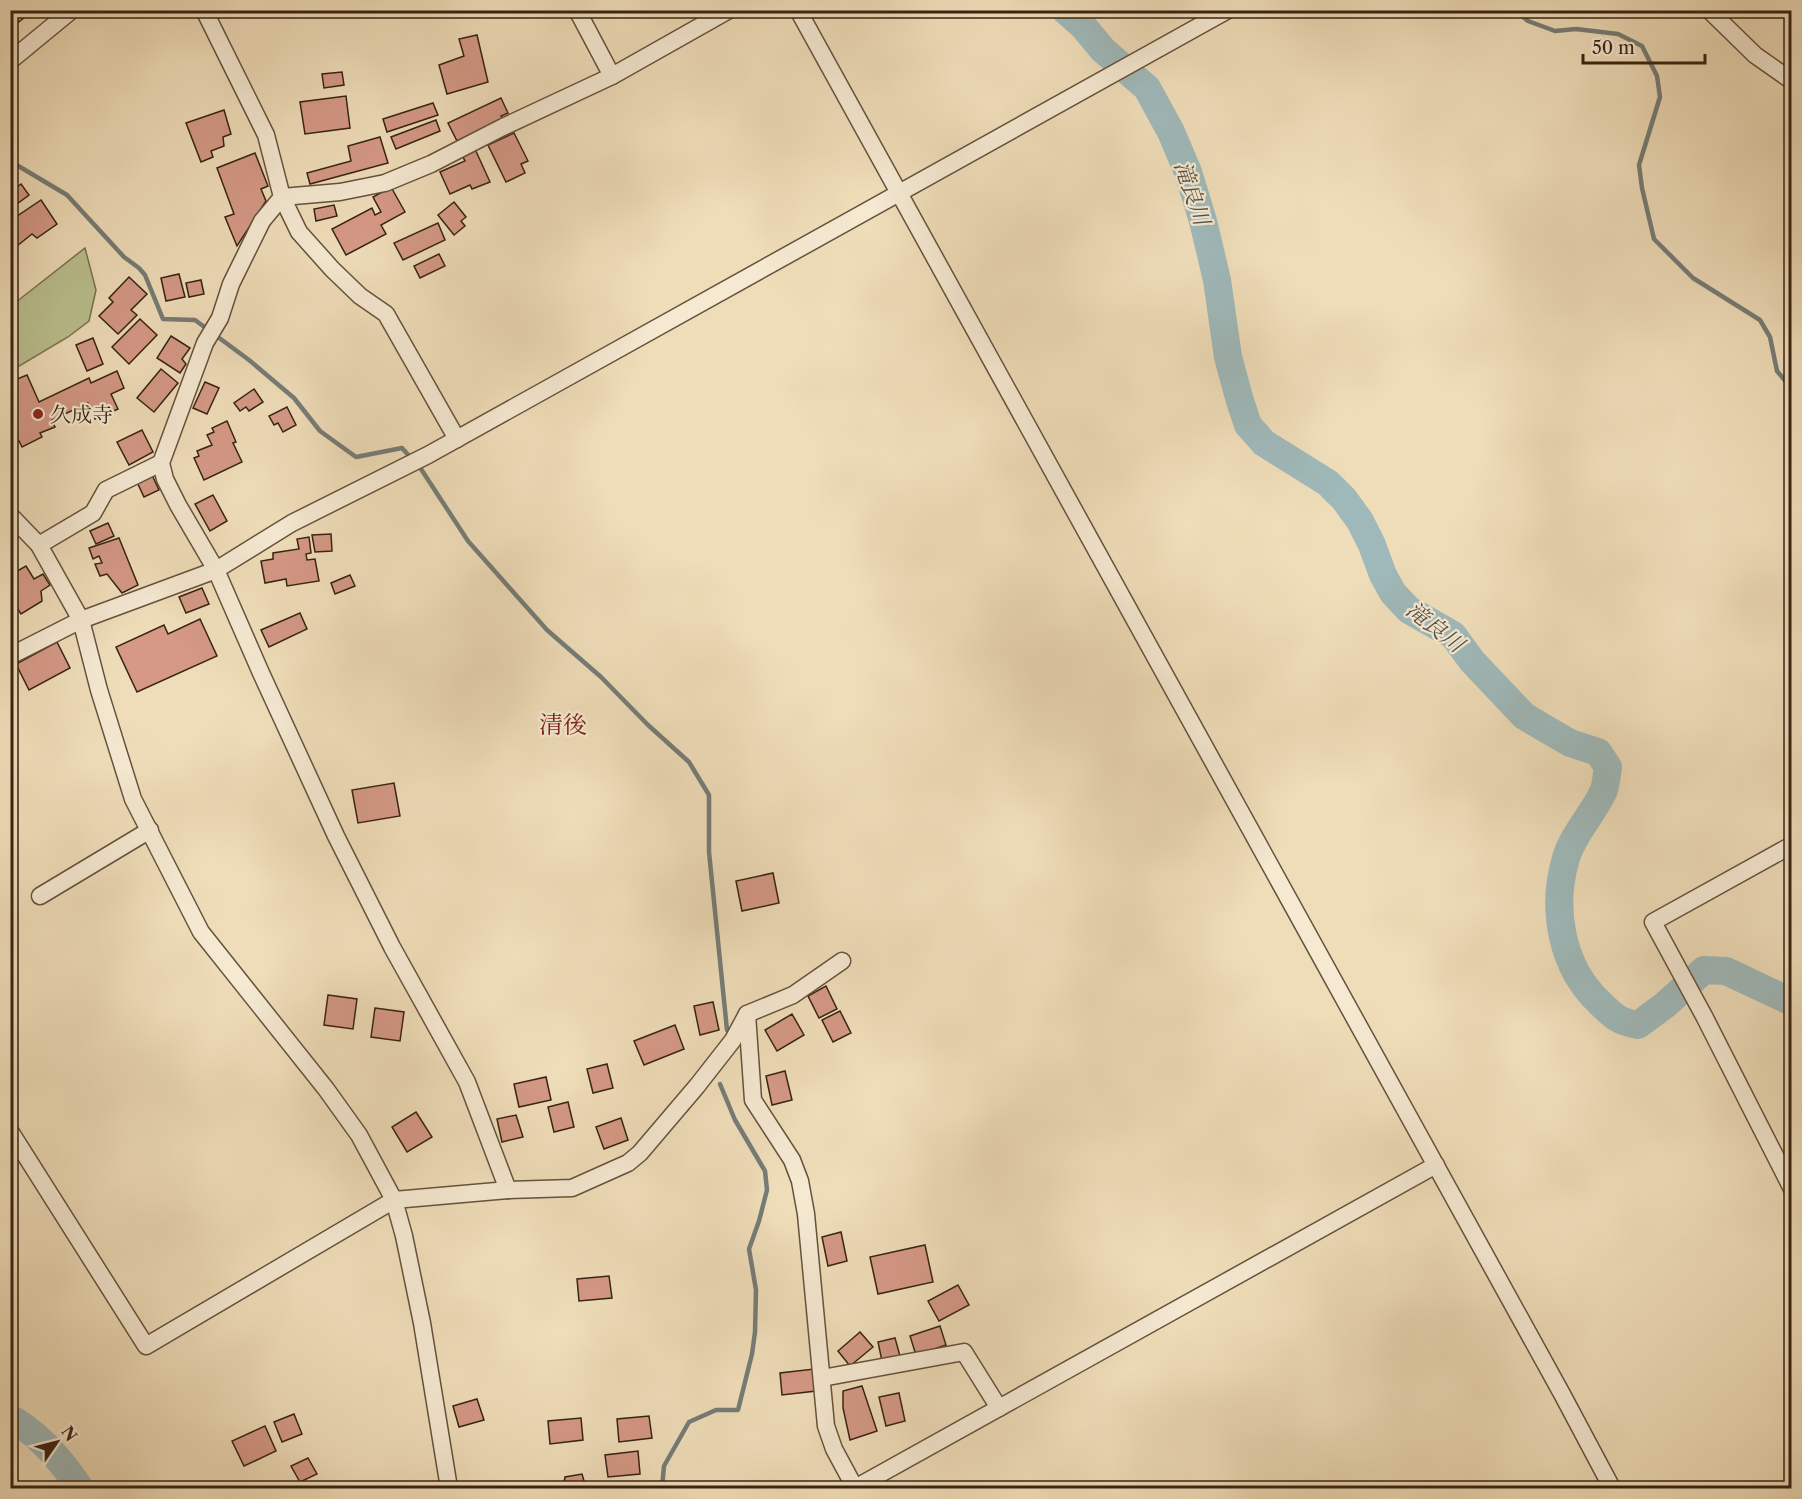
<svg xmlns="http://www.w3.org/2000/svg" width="1802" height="1499" font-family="'Libre Caslon Text','Noto Serif JP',serif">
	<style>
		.green { fill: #bac08f; stroke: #787251; stroke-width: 1.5 }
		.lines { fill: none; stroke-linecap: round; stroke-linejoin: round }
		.stream { stroke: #757d77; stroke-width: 4.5 }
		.river { stroke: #9fb9ba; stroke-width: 28 }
		.building { fill: #d59986; stroke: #372313; stroke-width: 1.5 }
		.minor-casing { stroke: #65523c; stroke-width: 19 }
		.minor { stroke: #f5e9d2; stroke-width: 16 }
		.poi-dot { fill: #8f2418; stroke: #f5e9d2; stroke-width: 2 }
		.labels { text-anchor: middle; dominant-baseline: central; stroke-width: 4.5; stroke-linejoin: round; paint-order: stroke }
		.poi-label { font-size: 21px; fill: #372313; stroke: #f5e9d2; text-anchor: start }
		.water-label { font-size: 22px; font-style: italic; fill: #565045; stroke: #f5e9d2 }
		.quarter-label { font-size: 24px; fill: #7a1f14; stroke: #f5e9d2 }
	</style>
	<rect width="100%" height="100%" fill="#efddb9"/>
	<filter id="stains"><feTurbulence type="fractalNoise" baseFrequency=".00333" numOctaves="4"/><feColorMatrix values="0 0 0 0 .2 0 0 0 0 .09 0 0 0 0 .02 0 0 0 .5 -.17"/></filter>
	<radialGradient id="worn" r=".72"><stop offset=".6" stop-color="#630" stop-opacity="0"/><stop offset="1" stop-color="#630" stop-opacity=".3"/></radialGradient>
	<!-- green -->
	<polygon class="green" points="85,248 96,290 89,321 68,337 11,371 11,306"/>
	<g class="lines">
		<!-- stream -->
		<g class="stream">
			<polyline points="1515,10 1528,21 1555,31 1576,29 1618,34 1642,46 1657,76 1660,97 1639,165 1642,188 1654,239 1693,278 1760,320 1770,337 1777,371 1792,389"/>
			<polyline points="10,161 67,195 124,257 139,268 145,275 163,319 195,320 249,360 294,398 320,431 356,457 402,448 421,469 468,541 547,630 601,677 648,725 689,762 709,795 709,852 727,1030"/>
			<polyline points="662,1488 664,1466 689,1422 716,1410 738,1410 752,1354 755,1332 756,1290 749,1249 759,1221 767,1190 765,1171 735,1120 720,1084"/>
		</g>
		<!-- river -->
		<g class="river">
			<path d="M 1065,10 L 1083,26 L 1103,50 L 1147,88 L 1171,132 L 1188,172 L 1203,221 L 1217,280 L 1228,357 L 1240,401 L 1248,425 L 1264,443 L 1328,483 L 1344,499 L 1360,521 L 1372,545 L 1383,575 L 1393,593 L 1409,610 L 1453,635 L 1472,661 L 1524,716 L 1570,743 L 1598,752 L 1608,767 C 1607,774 1606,783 1604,790 C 1594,813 1573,834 1566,858 C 1551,908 1561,967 1600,1003 C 1613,1016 1619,1022 1638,1025 L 1665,1005 L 1704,970 L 1726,971 L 1792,1002"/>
			<path d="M 10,1418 C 38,1433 63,1463 80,1488"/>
		</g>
	</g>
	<!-- building -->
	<g class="building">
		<polygon points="11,10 34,10 10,29"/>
		<polygon points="477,35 488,82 447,94 439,65 464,56 459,39"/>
		<polygon points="342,72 344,85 324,88 322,74"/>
		<polygon points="346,96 350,128 305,134 300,102"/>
		<polygon points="501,98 508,113 501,116 503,119 457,141 448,123"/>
		<polygon points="433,103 438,115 387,132 383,119"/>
		<polygon points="224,110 231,134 223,137 224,146 211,151 213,157 201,162 186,123"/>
		<polygon points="436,120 440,131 396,149 391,137"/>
		<polygon points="514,133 528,161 521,164 525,173 506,182 488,145"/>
		<polygon points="380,137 388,163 310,184 307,173 351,161 348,146"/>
		<polygon points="475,149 490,182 472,189 470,185 450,194 440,172 465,161 462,155"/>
		<polygon points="255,153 268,186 261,189 266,201 237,246 225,217 234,214 217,168"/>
		<polygon points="21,184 29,195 10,209 10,186 13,190"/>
		<polygon points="391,187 405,212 381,225 386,234 346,255 332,229 372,208 375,215 381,212 373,197"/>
		<polygon points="41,200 57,224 37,238 32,234 17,246 10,237 10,221"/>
		<polygon points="454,202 466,217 461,221 465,226 454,235 438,215"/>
		<polygon points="334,205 337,216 316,221 314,209"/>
		<polygon points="438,223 445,240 403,260 394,243"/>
		<polygon points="439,254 445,266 420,278 414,266"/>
		<polygon points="179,274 185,297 166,301 161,278"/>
		<polygon points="129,277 147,294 131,310 137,315 118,334 99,316 113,302 109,298"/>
		<polygon points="201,280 204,294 189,297 186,283"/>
		<polygon points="140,319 157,335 129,364 112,347"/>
		<polygon points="171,336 190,348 182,359 186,364 180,373 157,358"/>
		<polygon points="93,338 103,364 87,371 76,345"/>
		<polygon points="161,369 178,383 154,412 137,398"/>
		<polygon points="117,371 124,388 111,394 118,409 95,419 88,403 52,420 55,427 40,433 42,437 22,447 19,441 10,445 10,382 27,375 39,402 89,378 91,383"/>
		<polygon points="205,382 219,388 207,414 193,408"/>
		<polygon points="254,389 263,402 249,411 246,407 240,411 234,403"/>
		<polygon points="287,407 296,425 283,432 278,423 274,425 269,416"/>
		<polygon points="227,421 236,442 233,443 242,462 204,480 194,458 199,456 197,451 212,445 207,435 214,432 212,428"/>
		<polygon points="142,430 153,452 129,465 117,442"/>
		<polygon points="152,475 159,490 144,497 137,482"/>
		<polygon points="213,495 227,521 210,531 195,504"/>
		<polygon points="108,523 114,536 96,544 90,531"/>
		<polygon points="331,534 332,551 315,552 312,535"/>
		<polygon points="309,537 311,553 306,554 307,560 315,559 319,581 287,586 286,579 265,583 261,561 273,559 273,553 299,549 297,539"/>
		<polygon points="119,538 138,585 122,593 107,574 100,576 95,564 102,563 99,556 93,559 89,548"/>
		<polygon points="26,566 34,579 43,574 50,585 41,591 42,601 21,614 10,597 10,575"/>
		<polygon points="350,575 355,586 335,594 331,583"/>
		<polygon points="202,588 209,604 186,613 179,597"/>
		<polygon points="300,613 307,629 269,647 261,630"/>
		<polygon points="200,619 217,656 137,692 116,647 164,625 168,634"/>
		<polygon points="57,642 70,668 29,690 16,664"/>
		<polygon points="394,783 400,816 358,823 352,790"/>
		<polygon points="773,873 779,903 742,911 736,881"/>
		<polygon points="826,986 837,1009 819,1018 808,996"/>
		<polygon points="328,995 357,999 353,1029 324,1025"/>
		<polygon points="713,1002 719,1030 700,1035 694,1006"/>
		<polygon points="375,1008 404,1012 400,1041 371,1037"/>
		<polygon points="840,1011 851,1033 833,1042 822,1020"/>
		<polygon points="792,1014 804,1035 777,1051 765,1030"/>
		<polygon points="675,1025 684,1049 644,1065 634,1041"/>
		<polygon points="607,1064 613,1088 593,1093 587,1069"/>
		<polygon points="785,1071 792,1100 772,1105 766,1076"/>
		<polygon points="546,1077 551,1100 519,1107 514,1084"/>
		<polygon points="568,1102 574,1127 554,1132 548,1107"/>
		<polygon points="416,1112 432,1137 407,1152 392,1127"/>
		<polygon points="516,1115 523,1137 502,1142 497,1119"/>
		<polygon points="621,1118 628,1140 604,1149 596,1127"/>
		<polygon points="841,1232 847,1261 828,1266 822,1237"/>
		<polygon points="925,1245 933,1282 878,1294 870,1257"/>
		<polygon points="609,1276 612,1298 579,1301 577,1279"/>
		<polygon points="958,1285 969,1305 939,1321 928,1301"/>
		<polygon points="940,1326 946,1345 916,1355 910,1336"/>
		<polygon points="860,1332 873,1347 850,1366 838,1351"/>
		<polygon points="895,1338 900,1356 882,1361 878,1342"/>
		<polygon points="814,1369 816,1391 782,1395 780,1373"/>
		<polygon points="862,1386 877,1431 850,1440 843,1408 843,1391"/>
		<polygon points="899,1393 905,1421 886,1426 879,1397"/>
		<polygon points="477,1399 484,1420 459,1427 453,1406"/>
		<polygon points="294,1414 302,1434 282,1442 274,1422"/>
		<polygon points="649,1416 652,1438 619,1442 617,1419"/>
		<polygon points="581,1418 583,1440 550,1444 548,1421"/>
		<polygon points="265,1426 276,1451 244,1466 232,1441"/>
		<polygon points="638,1451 640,1474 608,1477 605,1455"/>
		<polygon points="308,1458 317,1474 300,1482 291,1466"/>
		<polygon points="582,1474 586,1488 563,1488 565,1477"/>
	</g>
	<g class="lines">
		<!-- minor casing -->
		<g class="minor-casing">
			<g id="minor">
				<polyline points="204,10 266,135 282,197 262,221 231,284 220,318 205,343 161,463 165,479 178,505 216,570 261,673 336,836 392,947 467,1082 508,1190"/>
				<polyline points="577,10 612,76"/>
				<polyline points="798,10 1562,1394 1612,1488"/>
				<polyline points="1709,10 1755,55 1792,81"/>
				<polyline points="10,61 72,10"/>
				<polyline points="457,439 386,314 360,296 332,269 299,232 282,197 340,192 385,183 431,164 503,127 612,76 729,10"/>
				<polyline points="10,515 39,545 81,620 99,690 133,799 201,932 326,1089 359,1135 394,1200 404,1236 422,1323 449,1488"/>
				<polyline points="39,545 93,513 106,490 161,463"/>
				<polyline points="10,656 81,620 216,570 292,523 428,455 1228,10"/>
				<polyline points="1792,845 1653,922 1704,1016 1792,1189"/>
				<polyline points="40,896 150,830"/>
				<polyline points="747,1014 753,1100 792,1160 800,1181 806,1214 826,1426 834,1449 855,1488 1436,1165"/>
				<polyline points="10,1131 146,1346 394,1200 508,1190 572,1188 628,1163 640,1153 697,1086 733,1040 747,1014 793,995 842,961"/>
				<polyline points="822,1378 964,1352 999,1408"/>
			</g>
		</g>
		<!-- minor -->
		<use href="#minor" class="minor"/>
	</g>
	<!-- markers -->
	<circle class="poi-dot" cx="38" cy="414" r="6"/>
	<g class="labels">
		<!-- poi labels -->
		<g class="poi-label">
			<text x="50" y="414">久成寺</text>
		</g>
		<!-- water labels -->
		<g class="water-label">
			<text transform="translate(1192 193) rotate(71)">滝良川</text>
			<text transform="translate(1435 627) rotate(38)">滝良川</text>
		</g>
		<!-- quarter labels -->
		<g class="quarter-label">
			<text x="563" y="724">清後</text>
		</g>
	</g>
	<!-- margin -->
	<rect width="1802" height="1499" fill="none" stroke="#efddb9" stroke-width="36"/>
	<rect x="12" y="12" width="1778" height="1475" fill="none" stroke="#372313" stroke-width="3"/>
	<rect x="18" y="18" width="1766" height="1463" fill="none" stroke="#372313" stroke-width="1.5"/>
	<!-- north arrow -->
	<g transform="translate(57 1442) rotate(55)" stroke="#f5e9d2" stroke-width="4.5" paint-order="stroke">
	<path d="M0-4.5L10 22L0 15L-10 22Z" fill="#372313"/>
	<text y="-9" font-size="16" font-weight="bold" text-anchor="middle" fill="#372313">N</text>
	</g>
	<!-- scale -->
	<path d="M1583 54v9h122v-9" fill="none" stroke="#372313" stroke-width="3"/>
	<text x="1592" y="54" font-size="18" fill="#372313" stroke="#f5e9d2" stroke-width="4.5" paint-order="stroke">50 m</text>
	<rect width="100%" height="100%" filter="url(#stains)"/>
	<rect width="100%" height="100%" fill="url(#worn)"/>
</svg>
